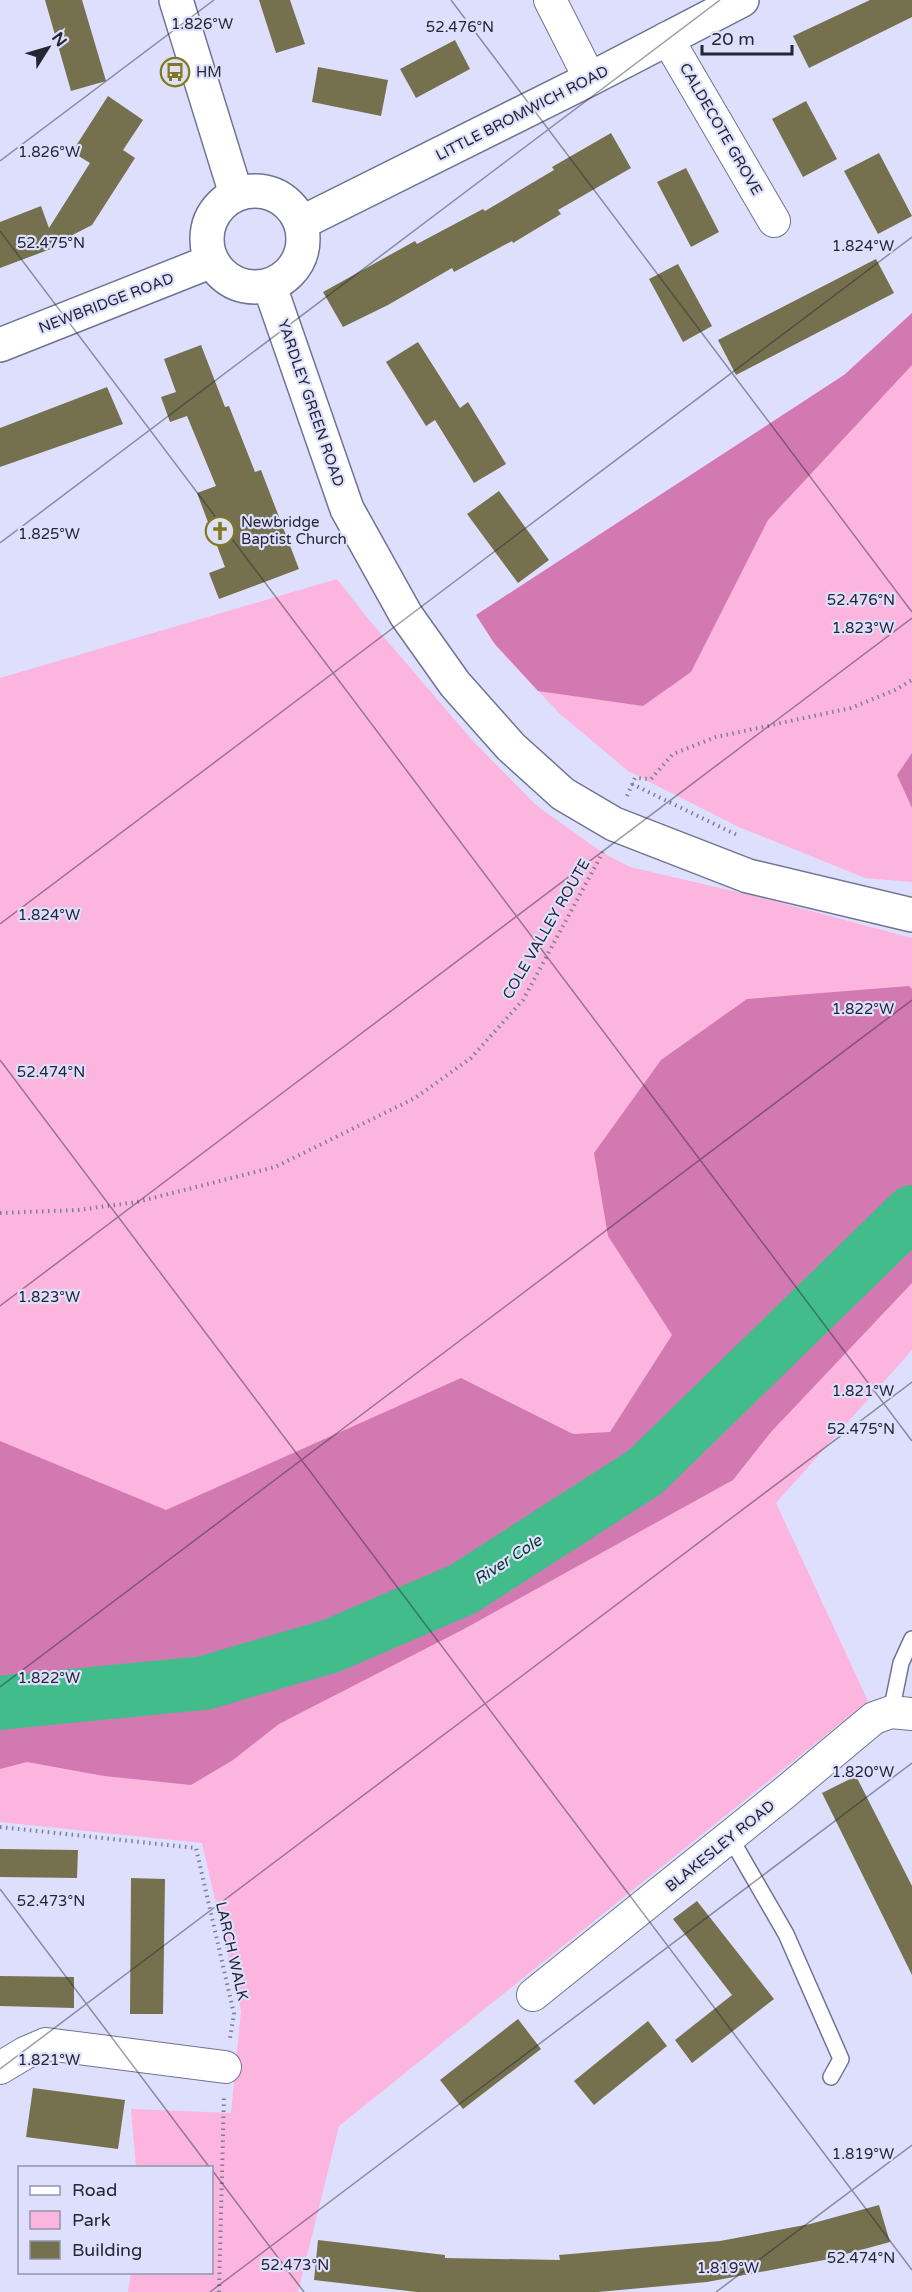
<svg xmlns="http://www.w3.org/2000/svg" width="912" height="2292" font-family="'Varela Round',sans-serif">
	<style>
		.green { fill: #fbb5df }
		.forest { fill: #d379b2 }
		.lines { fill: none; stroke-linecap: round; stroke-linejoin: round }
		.river { stroke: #42bc8a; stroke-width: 54 }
		.building { fill: #75714e }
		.service-casing { stroke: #717393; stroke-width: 18 }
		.minor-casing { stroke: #717393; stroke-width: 34 }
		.tertiary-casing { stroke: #717393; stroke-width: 36 }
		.path { stroke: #7f8095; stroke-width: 4; stroke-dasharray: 1.5 4.5; stroke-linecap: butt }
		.service { stroke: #fff; stroke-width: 15 }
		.minor { stroke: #fff; stroke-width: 32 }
		.tertiary { stroke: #fff; stroke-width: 33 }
		.ticks { fill: none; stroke: #252533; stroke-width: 1.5; stroke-opacity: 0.45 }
		.labels { text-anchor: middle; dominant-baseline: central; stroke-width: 4.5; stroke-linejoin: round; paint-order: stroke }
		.poi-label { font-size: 15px; fill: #252533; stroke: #dddffc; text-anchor: start }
		.street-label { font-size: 15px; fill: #252533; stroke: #dddffc }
		.water-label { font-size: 16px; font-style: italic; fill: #003622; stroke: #dddffc }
		.ticks-label { font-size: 15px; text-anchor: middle; fill: #252533; stroke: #dddffc; stroke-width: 4.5; stroke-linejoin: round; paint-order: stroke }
	</style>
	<rect width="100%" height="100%" fill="#dddffc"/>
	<!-- green -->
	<g class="green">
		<polygon points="912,313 912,882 865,878 739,827 628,771 559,713 496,646 476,615 844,375"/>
		<polygon points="337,579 365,615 472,740 537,806 603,853 630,867 763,898 912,938 912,1350 776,1503 868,1701 339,2126 298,2292 128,2292 131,2273 212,2272 212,2168 136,2167 131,2109 231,2113 241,2011 202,1843 0,1822 0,678"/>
	</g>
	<!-- forest -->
	<g class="forest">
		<polygon points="912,313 912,365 768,520 691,672 643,706 538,691 494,643 476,615 844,375"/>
		<polygon points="912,753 912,808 897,775"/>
		<polygon points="909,986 912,989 912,1283 771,1432 733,1480 464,1629 279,1724 233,1760 191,1785 104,1776 27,1762 0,1769 0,1441 166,1510 461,1378 573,1434 610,1432 672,1335 608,1236 594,1153 661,1060 747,999"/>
	</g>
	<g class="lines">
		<!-- river -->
		<polyline class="river" points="0,1703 204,1683 331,1646 463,1589 645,1472 912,1212"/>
	</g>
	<!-- building -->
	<g class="building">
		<polygon points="45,0 82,0 106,81 71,91"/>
		<polygon points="259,0 290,0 305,44 276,53"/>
		<polygon points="870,0 912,0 912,17 809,68 793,36"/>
		<polygon points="455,40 470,69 416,98 400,69"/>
		<polygon points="318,67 388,80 381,116 312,102"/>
		<polygon points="108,96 143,120 123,150 135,158 92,225 55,244 56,247 0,268 0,222 41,206 49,228 90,163 72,152"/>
		<polygon points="806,101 837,159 803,177 772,119"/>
		<polygon points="611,133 631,168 558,210 561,214 513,243 512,241 454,272 452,268 388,305 343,327 323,292 415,241 417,244 483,209 485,211 554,170 552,167"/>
		<polygon points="879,153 912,216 878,234 844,171"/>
		<polygon points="686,168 719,232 691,247 657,182"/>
		<polygon points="876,259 894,293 736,375 718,340"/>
		<polygon points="678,264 712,326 683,342 649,279"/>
		<polygon points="418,342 460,408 468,402 506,464 474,483 435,420 426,426 386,362"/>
		<polygon points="201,345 225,407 229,406 255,472 261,470 299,569 219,599 209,573 225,567 197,493 216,486 187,416 170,422 161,397 176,392 164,359"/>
		<polygon points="107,387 123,424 0,467 0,428"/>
		<polygon points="499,491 549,560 518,583 467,514"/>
		<polygon points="856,1776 912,1886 912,1975 822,1793"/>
		<polygon points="0,1849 78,1850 77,1878 0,1877"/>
		<polygon points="131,1878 165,1879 163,2014 130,2014"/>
		<polygon points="697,1901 774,1999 692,2063 675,2040 732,1995 673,1919"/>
		<polygon points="0,1976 74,1977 74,2008 0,2006"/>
		<polygon points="518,2019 541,2049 463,2109 440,2080"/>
		<polygon points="648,2021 667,2046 594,2105 574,2081"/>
		<polygon points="33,2088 125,2100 118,2149 26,2137"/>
		<polygon points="879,2205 890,2242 824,2260 707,2282 598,2292 417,2292 314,2280 318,2240 445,2255 445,2258 560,2260 559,2255 720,2241 810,2224"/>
	</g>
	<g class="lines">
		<!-- service casing -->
		<g class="service-casing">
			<g id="service">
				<polyline points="891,1712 901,1663 912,1639"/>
				<polyline points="730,1837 786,1934 841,2059 831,2077"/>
			</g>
		</g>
		<!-- minor casing -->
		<g class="minor-casing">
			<g id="minor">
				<polyline points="550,0 590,79"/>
				<polyline points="667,38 774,221"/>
				<polyline points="533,1995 783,1794 874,1718 891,1712 912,1714"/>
				<polyline points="0,2068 25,2053 46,2044 225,2067"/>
			</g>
		</g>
		<!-- tertiary casing -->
		<g class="tertiary-casing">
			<g id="tertiary">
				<polyline points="176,0 236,194"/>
				<circle cx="255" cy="239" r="48"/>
				<polyline points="301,223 590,79 742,0"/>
				<polyline points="270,287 347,509 406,615 455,684 511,747 563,794 614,824 748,876 912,915"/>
				<polyline points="0,345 212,261"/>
			</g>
		</g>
		<!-- path -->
		<g class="path">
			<polyline points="632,784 737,835"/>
			<polyline points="627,796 635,778 651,779 673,754 716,737 851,708 895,690 912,680"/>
			<polyline points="0,1213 78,1210 137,1202 275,1167 415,1098 471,1058 523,1000 603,852"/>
			<polyline points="0,1827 196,1848 234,2014 230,2038"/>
			<polyline points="219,2292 224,2096"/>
		</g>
		<!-- service -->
		<use href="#service" class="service"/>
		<!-- minor -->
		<use href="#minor" class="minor"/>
		<!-- tertiary -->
		<use href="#tertiary" class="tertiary"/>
	</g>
	<!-- ticks -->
	<path class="ticks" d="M 451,0 L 912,612M 0,161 L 214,0M 0,231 L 912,1441M 0,543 L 720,0M 0,924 L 912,237M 0,1060 L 912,2270M 0,1306 L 912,618M 0,1687 L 912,1000M 0,1889 L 210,2168M 0,2069 L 912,1382M 212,2170 L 304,2292M 210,2292 L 912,1763M 716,2292 L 912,2145"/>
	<!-- icons -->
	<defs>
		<g id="bus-ring" transform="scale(1.5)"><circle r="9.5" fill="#dddffc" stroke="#82781c" stroke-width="1.5"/><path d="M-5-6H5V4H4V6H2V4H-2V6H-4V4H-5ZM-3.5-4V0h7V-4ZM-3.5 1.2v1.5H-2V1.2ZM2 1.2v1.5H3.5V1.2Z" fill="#82781c"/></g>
		<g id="church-ring" transform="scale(1.5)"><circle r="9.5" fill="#dddffc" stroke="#82781c" stroke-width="1.5"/><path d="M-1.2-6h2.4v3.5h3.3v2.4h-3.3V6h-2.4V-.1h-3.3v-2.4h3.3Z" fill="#82781c"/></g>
	</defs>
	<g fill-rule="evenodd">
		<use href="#bus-ring" x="175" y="72"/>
		<use href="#church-ring" x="220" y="531"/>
	</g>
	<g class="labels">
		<!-- poi labels -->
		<g class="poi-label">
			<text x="196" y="72">HM</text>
			<text x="241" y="522">Newbridge<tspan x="241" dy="17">Baptist Church</tspan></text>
		</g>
		<!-- street labels -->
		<g class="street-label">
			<text transform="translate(522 113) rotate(-27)">LITTLE BROMWICH ROAD</text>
			<text transform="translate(721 129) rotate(60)">CALDECOTE GROVE</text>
			<text transform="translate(106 303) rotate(-21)">NEWBRIDGE ROAD</text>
			<text transform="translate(311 403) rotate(71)">YARDLEY GREEN ROAD</text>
			<text transform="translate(546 929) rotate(-60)">COLE VALLEY ROUTE</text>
			<text transform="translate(720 1846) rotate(-39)">BLAKESLEY ROAD</text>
			<text transform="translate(232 1951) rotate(77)">LARCH WALK</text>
		</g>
		<!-- water labels -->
		<g class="water-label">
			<text transform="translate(508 1560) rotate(-33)">River Cole</text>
		</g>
	</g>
	<g class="ticks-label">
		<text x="202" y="29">1.826°W</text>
		<text x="460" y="32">52.476°N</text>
		<text x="49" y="157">1.826°W</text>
		<text x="51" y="248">52.475°N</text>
		<text x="863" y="251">1.824°W</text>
		<text x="49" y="539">1.825°W</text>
		<text x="861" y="605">52.476°N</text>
		<text x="863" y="633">1.823°W</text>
		<text x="49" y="920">1.824°W</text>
		<text x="863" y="1014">1.822°W</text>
		<text x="51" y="1077">52.474°N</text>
		<text x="49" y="1302">1.823°W</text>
		<text x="863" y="1396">1.821°W</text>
		<text x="861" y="1434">52.475°N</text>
		<text x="49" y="1683">1.822°W</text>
		<text x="863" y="1777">1.820°W</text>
		<text x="51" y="1906">52.473°N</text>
		<text x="49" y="2065">1.821°W</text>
		<text x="863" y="2159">1.819°W</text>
		<text x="861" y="2263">52.474°N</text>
		<text x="295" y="2270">52.473°N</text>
		<text x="728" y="2273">1.819°W</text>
	</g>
	<!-- legend -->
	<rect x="18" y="2166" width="195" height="108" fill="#dddffc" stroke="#9395ac" stroke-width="1.5"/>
	<rect x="30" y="2186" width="30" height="9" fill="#ffffff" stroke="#9395ac" stroke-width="1.5"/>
	<text x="72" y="2196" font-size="18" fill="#252533">Road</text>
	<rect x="30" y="2211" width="30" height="18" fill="#fbb5df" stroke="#9395ac" stroke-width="1.5"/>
	<text x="72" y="2226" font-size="18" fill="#252533">Park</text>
	<rect x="30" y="2241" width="30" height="18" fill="#75714e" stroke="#9395ac" stroke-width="1.5"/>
	<text x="72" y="2256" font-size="18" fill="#252533">Building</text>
	<!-- north arrow -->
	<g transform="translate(48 48) rotate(53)" stroke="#dddffc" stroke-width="4.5" paint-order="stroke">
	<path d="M0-4.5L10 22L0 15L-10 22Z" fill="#252533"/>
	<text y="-9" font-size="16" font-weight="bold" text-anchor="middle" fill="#252533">N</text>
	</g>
	<!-- scale -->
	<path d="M702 45v9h90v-9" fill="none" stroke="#252533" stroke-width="3"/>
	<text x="711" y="45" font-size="18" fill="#252533" stroke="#dddffc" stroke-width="4.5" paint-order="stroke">20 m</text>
</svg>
